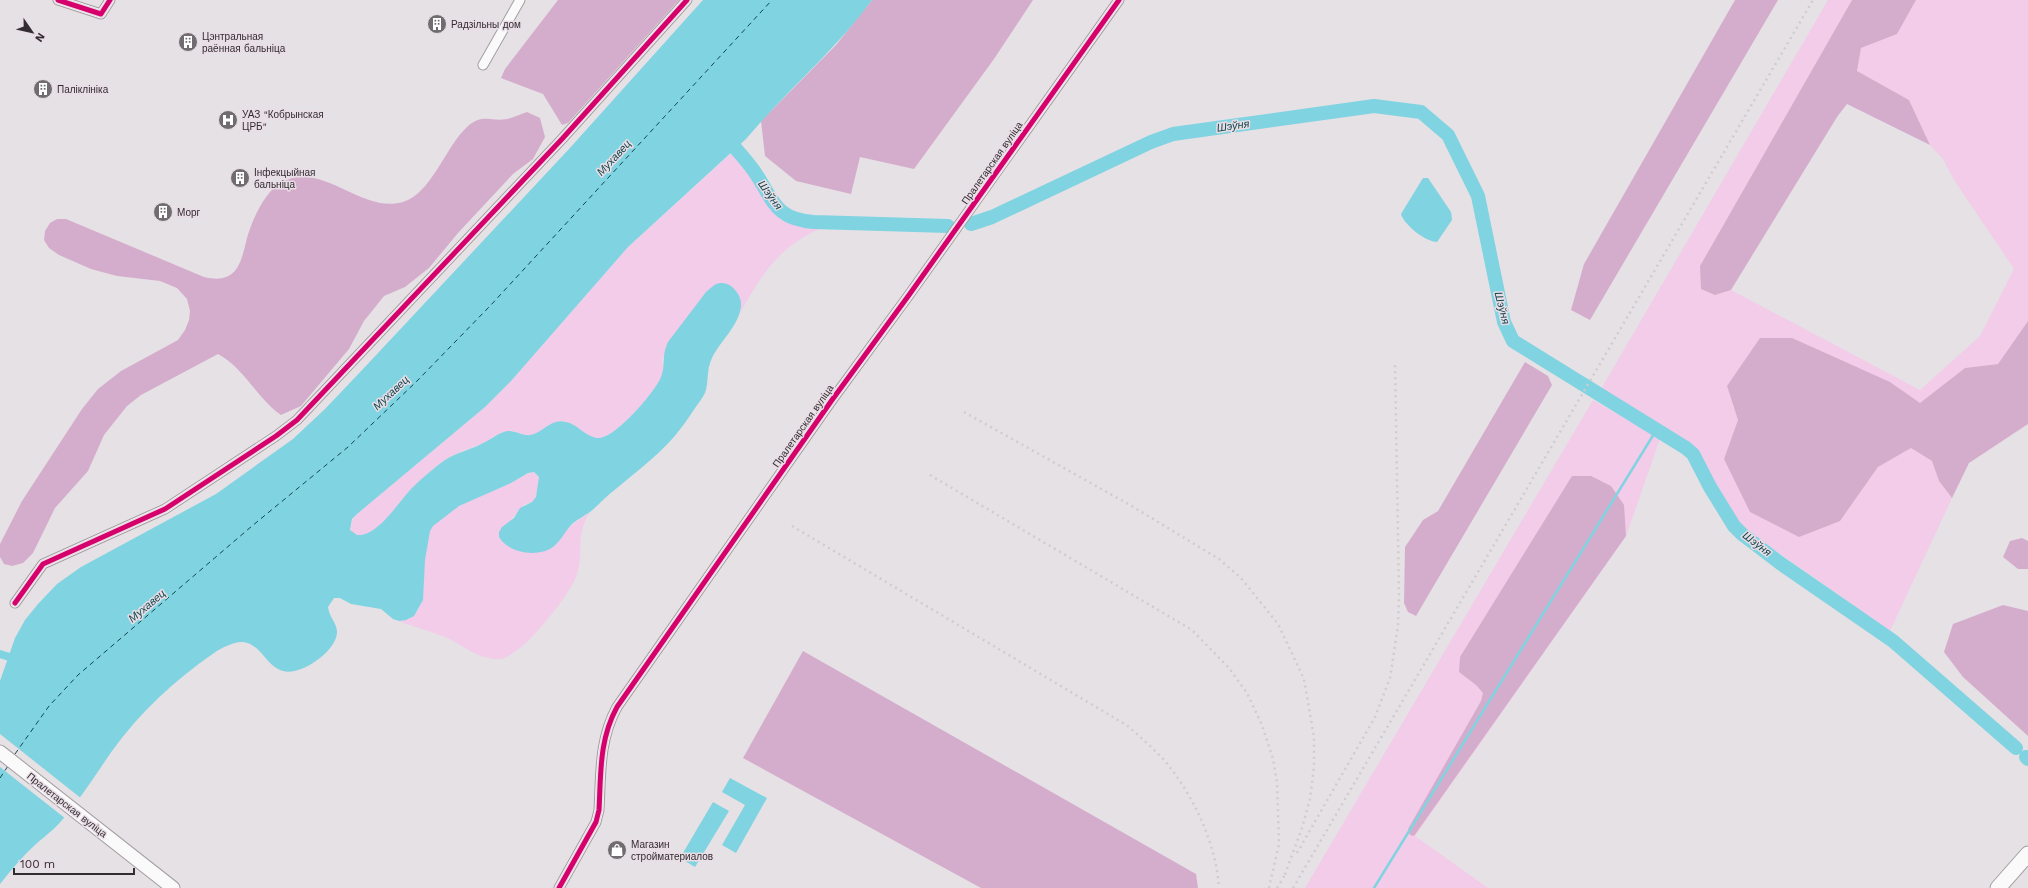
<svg xmlns="http://www.w3.org/2000/svg" width="2028" height="888" font-family="'Work Sans',sans-serif">
	<style>
		.green { fill: #f2cce9 }
		.forest { fill: #d5adcc }
		.water { fill: #80d3e1 }
		.pier { fill: #e6e1e5 }
		.lines { fill: none; stroke-linecap: round; stroke-linejoin: round }
		.stream { stroke: #80d3e1; stroke-width: 2.5 }
		.canal { stroke: #80d3e1; stroke-width: 8 }
		.river { stroke: #80d3e1; stroke-width: 14 }
		.ferry { stroke: #11474f; stroke-width: 1; stroke-dasharray: 5 4; stroke-linecap: butt }
		.street-casing { stroke: #a29ea1; stroke-width: 11 }
		.secondary-casing { stroke: #a29ea1; stroke-width: 15 }
		.primary-casing { stroke: #a29ea1; stroke-width: 17 }
		.street { stroke: #fbfafb; stroke-width: 9 }
		.secondary { stroke: #fbfafb; stroke-width: 13 }
		.primary { stroke: #fbfafb; stroke-width: 15 }
		.rail { stroke: #cecdce; stroke-width: 2.5; stroke-dasharray: 2 4; stroke-linecap: butt }
		.cycleway-casing { stroke: #e9dee6; stroke-width: 8 }
		.cycleway { stroke: #d6006c; stroke-width: 5 }
		.labels { text-anchor: middle; dominant-baseline: central; stroke-width: 3; stroke-linejoin: round; paint-order: stroke }
		.poi-label { font-size: 10px; fill: #312d30; stroke: #e9dee6; text-anchor: start }
		.street-label { font-size: 10px; fill: #312d30; stroke: #e9dee6 }
		.water-label { font-size: 11px; font-style: italic; fill: #11474f; stroke: #e9dee6 }
	</style>
	<rect width="100%" height="100%" fill="#e6e1e5"/>
	<!-- green -->
	<g class="green">
		<polygon points="1828,0 1852,0 1700,266 1715,295 1731,290 1920,390 1980,336 2014,269 1954,180 1943,159 1930,145 1909,100 1857,71 1861,48 1897,34 1916,0 2028,0 2028,321 1998,364 1965,368 1920,404 1890,382 1727,386 1738,420 1724,460 1840,521 1878,467 1911,448 1932,461 1939,481 1952,498 1890,631 1749,532 1734,518 1696,449 1681,437 1601,389"/>
		<path d="M 736,149 L 748,162 L 777,208 L 787,216 L 800,221 L 835,223 C 783,241 765,268 739,315 L 741,306 L 662,358 C 663,365 664,370 662,376 C 656,391 615,439 598,438 C 585,438 578,425 567,422 C 552,418 545,430 534,434 C 525,438 519,431 511,431 C 506,431 497,435 493,437 C 490,439 487,442 483,443 C 476,447 468,448 460,452 C 447,457 434,468 423,478 C 405,494 389,523 368,534 C 351,543 346,526 357,514 L 485,407 L 511,381 L 628,247 Z"/>
		<polygon points="1593,400 1660,439 1626,536 1415,836 1488,888 1305,888"/>
		<path d="M 533,472 L 539,477 L 536,497 L 532,502 L 525,504 L 508,523 L 552,548 L 569,527 L 590,512 C 574,536 585,554 576,577 C 567,598 524,654 501,659 C 498,659 492,659 489,658 C 474,656 459,643 445,637 C 430,631 414,627 399,621 C 426,619 423,589 424,569 C 424,564 428,534 430,530 C 441,508 488,494 509,484 C 517,480 524,474 533,472 Z"/>
	</g>
	<!-- forest -->
	<g class="forest">
		<polygon points="558,0 679,0 568,123 562,125 543,94 501,78 505,69"/>
		<polygon points="872,0 1033,0 994,59 914,169 860,157 851,194 796,181 765,156 761,121 836,45"/>
		<polygon points="1735,0 1778,0 1590,320 1571,310 1584,264"/>
		<polygon points="1852,0 1916,0 1897,34 1861,48 1857,71 1909,100 1930,145 1847,104 1837,117 1731,290 1715,295 1701,289 1700,266"/>
		<path d="M 527,112 L 540,118 L 545,137 L 533,159 L 513,174 L 458,233 L 429,268 L 405,287 L 384,296 L 364,321 L 349,349 L 301,406 L 281,415 C 257,398 244,368 218,354 L 141,395 L 127,406 L 104,435 L 88,471 L 55,508 L 33,553 L 23,563 L 12,566 L 4,564 L 0,557 L 0,544 L 22,501 L 82,409 L 98,389 L 121,371 L 178,340 L 185,330 L 189,320 L 190,311 L 187,299 L 177,288 L 160,281 L 117,276 L 91,269 L 59,255 L 49,248 L 44,240 L 45,231 L 50,223 L 57,219 L 66,219 L 204,277 C 237,285 241,263 247,238 C 252,220 265,191 282,182 C 322,160 361,214 403,202 C 431,194 446,146 467,127 C 483,113 490,122 507,119 C 513,118 520,114 527,112 Z"/>
		<polygon points="2028,321 2028,424 1969,463 1952,498 1939,481 1932,461 1911,448 1878,467 1840,521 1799,537 1750,512 1724,459 1738,420 1727,386 1760,338 1792,338 1890,382 1920,403 1965,368 1998,364"/>
		<polygon points="1525,362 1548,376 1552,385 1416,616 1408,612 1404,603 1405,547 1423,520 1438,511"/>
		<polygon points="1572,476 1591,476 1611,486 1624,505 1626,536 1414,836 1410,835 1408,829 1481,701 1483,693 1476,685 1459,672 1460,657"/>
		<polygon points="2022,538 2028,541 2028,569 2018,569 2003,557 2010,541"/>
		<polygon points="2003,605 2028,611 2028,736 1963,677 1944,652 1953,624"/>
		<polygon points="803,651 1196,874 1198,888 981,888 743,758"/>
	</g>
	<!-- water -->
	<g class="water">
		<path d="M 703,0 L 872,0 C 835,51 786,91 746,139 L 628,247 L 511,381 L 485,407 L 357,514 L 352,519 L 350,530 L 357,535 C 378,537 399,501 412,488 C 422,478 434,468 445,460 C 457,452 471,450 483,443 C 492,439 498,433 507,431 C 517,430 524,438 534,434 C 545,430 552,418 566,422 C 578,424 585,437 598,438 C 615,439 655,392 661,377 C 666,365 661,357 668,342 L 706,292 C 711,288 715,283 721,283 C 732,282 742,296 741,305 C 740,325 720,341 712,358 C 706,370 709,382 705,393 C 702,399 697,405 693,411 C 671,446 648,462 617,488 C 607,495 599,505 590,512 C 584,516 578,519 572,524 C 565,531 561,541 553,547 C 538,558 508,553 499,537 L 499,532 L 502,527 L 514,518 L 520,508 L 532,502 L 536,497 L 539,477 L 534,472 L 528,473 L 511,483 L 459,506 L 433,526 L 430,531 L 425,560 L 423,600 L 414,616 L 406,620 L 399,621 L 393,619 L 381,609 L 351,604 L 340,598 L 334,598 L 328,607 C 329,617 337,623 337,632 C 337,651 301,676 283,671 C 266,667 261,643 242,642 C 233,642 221,648 214,653 C 175,680 140,712 112,751 C 96,774 81,798 63,819 C 55,829 45,836 36,844 C 23,856 11,870 0,884 L 0,681 L 15,638 L 25,620 L 38,604 L 57,584 L 81,567 L 216,494 L 293,439 L 325,409 L 364,368 L 569,149 Z"/>
		<path d="M 1423,178 L 1428,178 L 1451,212 L 1452,220 L 1437,242 C 1426,242 1404,225 1401,214 Z"/>
		<polygon points="730,778 767,798 736,853 722,845 745,805 722,792"/>
		<polygon points="713,802 729,811 695,867 680,858"/>
	</g>
	<!-- pier -->
	<polygon class="pier" points="0,734 82,799 66,819 0,767"/>
	<g class="lines">
		<!-- stream -->
		<polyline class="stream" points="1374,888 1657,429"/>
		<!-- canal -->
		<polyline class="canal" points="0,654 16,659"/>
		<!-- river -->
		<g class="river">
			<path d="M 724,135 C 734,147 745,158 754,171 C 774,200 774,219 814,222 L 948,226"/>
			<polyline points="971,224 992,217 1151,142 1173,134 1374,106 1421,112 1448,135 1478,196 1504,322 1513,341 1686,448 1693,454 1710,487 1734,526 1742,534 1780,563 1893,641 2016,748"/>
			<polyline points="2026,757 2028,759"/>
		</g>
		<!-- ferry -->
		<g class="ferry">
			<polyline points="15,754 49,706 78,675 252,526 348,447 417,381 490,306 772,0"/>
			<polyline points="0,778 8,766"/>
		</g>
		<!-- street casing -->
		<g class="street-casing">
			<g id="street">
				<polyline points="58,0 101,14 110,0"/>
				<polyline points="483,65 520,0"/>
				<polyline points="15,603 43,564 165,509 276,436 297,420 562,139 687,0"/>
				<path d="M 559,888 L 596,822 L 599,810 C 601,773 599,740 617,707 L 832,400 L 909,295 L 1119,0"/>
			</g>
		</g>
		<!-- secondary casing -->
		<g class="secondary-casing">
			<polyline id="secondary" points="0,752 173,888"/>
		</g>
		<!-- primary casing -->
		<g class="primary-casing">
			<polyline id="primary" points="1998,888 2028,854"/>
		</g>
		<!-- street -->
		<use href="#street" class="street"/>
		<!-- secondary -->
		<use href="#secondary" class="secondary"/>
		<!-- primary -->
		<use href="#primary" class="primary"/>
		<!-- rail -->
		<g class="rail">
			<polyline points="964,412 1130,505 1219,559 1241,578 1278,624 1304,679 1314,737 1314,767 1310,799 1302,828 1284,877"/>
			<polyline points="930,475 1192,630 1229,668 1247,693 1262,725 1273,759 1277,782 1279,844 1269,888"/>
			<path d="M 792,526 L 1128,726 C 1140,737 1153,748 1164,760 C 1193,794 1216,843 1219,888"/>
			<polyline points="1297,853 1375,717 1390,678 1398,626 1399,594 1395,362"/>
			<polyline points="1277,888 1286,873"/>
			<polyline points="1293,888 1813,0"/>
		</g>
		<!-- cycleway casing -->
		<g class="cycleway-casing">
			<g id="cycleway">
				<polyline points="58,0 101,14 110,0"/>
				<polyline points="15,603 43,564 165,509 276,436 297,420 562,139 687,0"/>
				<path d="M 559,888 L 596,822 L 599,810 C 601,773 599,740 617,707 L 832,400 L 909,295 L 1119,0"/>
			</g>
		</g>
		<!-- cycleway -->
		<use href="#cycleway" class="cycleway"/>
	</g>
	<!-- icons -->
	<defs>
		<g id="building-disc" transform="scale(1)"><circle r="9.5" fill="#706c6f" stroke="#e9dee6"/><path d="M-4-6H4V6H1V3H-1V6H-4ZM-2.5-4.3h1.7v1.8h-1.7ZM.8-4.3h1.7v1.8H.8ZM-2.5-1h1.7V.8h-1.7ZM.8-1h1.7V.8H.8Z" fill="#fff"/></g>
		<g id="hospital-disc" transform="scale(1)"><circle r="9.5" fill="#706c6f" stroke="#e9dee6"/><path d="M-5-5h3v3.5h4V-5h3V5h-3V1.5h-4V5h-3Z" fill="#fff"/></g>
		<g id="shop-disc" transform="scale(1)"><circle r="9.5" fill="#706c6f" stroke="#e9dee6"/><path d="M-5-2.5h2.3a2.7 3.5 0 0 1 5.4 0H5L5.5 6h-11ZM-1.5-2.5h3a1.5 2.3 0 0 0-3 0Z" fill="#fff"/></g>
	</defs>
	<g fill-rule="evenodd">
		<use href="#building-disc" x="437" y="24"/>
		<use href="#building-disc" x="188" y="42"/>
		<use href="#building-disc" x="43" y="89"/>
		<use href="#hospital-disc" x="228" y="120"/>
		<use href="#building-disc" x="240" y="178"/>
		<use href="#building-disc" x="163" y="212"/>
		<use href="#shop-disc" x="617" y="850"/>
	</g>
	<g class="labels">
		<!-- poi labels -->
		<g class="poi-label">
			<text x="451" y="24">Радзільны дом</text>
			<text x="202" y="36">Цэнтральная<tspan x="202" dy="12">раённая бальніца</tspan></text>
			<text x="57" y="89">Паліклініка</text>
			<text x="242" y="114">УАЗ "Кобрынская<tspan x="242" dy="12">ЦРБ"</tspan></text>
			<text x="254" y="172">Інфекцыйная<tspan x="254" dy="12">бальніца</tspan></text>
			<text x="177" y="212">Морг</text>
			<text x="631" y="844">Магазин<tspan x="631" dy="12">стройматериалов</tspan></text>
		</g>
		<!-- street labels -->
		<g class="street-label">
			<text transform="translate(992 163) rotate(-55)">Пралетарская вуліца</text>
			<text transform="translate(803 426) rotate(-55)">Пралетарская вуліца</text>
			<text transform="translate(67 805) rotate(38)">Пралетарская вуліца</text>
		</g>
		<!-- water labels -->
		<g class="water-label">
			<text transform="translate(1233 126) rotate(-8)">Шэўня</text>
			<text transform="translate(614 158) rotate(-47)">Мухавец</text>
			<text transform="translate(770 195) rotate(54)">Шэўня</text>
			<text transform="translate(1502 308) rotate(76)">Шэўня</text>
			<text transform="translate(391 393) rotate(-43)">Мухавец</text>
			<text transform="translate(1757 544) rotate(37)">Шэўня</text>
			<text transform="translate(147 606) rotate(-40)">Мухавец</text>
		</g>
	</g>
	<!-- north arrow -->
	<g transform="translate(32 32) rotate(124)" stroke="#e9dee6" stroke-width="3" paint-order="stroke">
	<path d="M0-3L7 15L0 10L-7 15Z" fill="#312d30"/>
	<text y="-6" font-size="11" font-weight="bold" text-anchor="middle" fill="#312d30">N</text>
	</g>
	<!-- scale -->
	<path d="M14 868v6h120v-6" fill="none" stroke="#312d30" stroke-width="2"/>
	<text x="20" y="868" font-size="12" fill="#312d30" stroke="#e9dee6" stroke-width="3" paint-order="stroke">100 m</text>
</svg>
